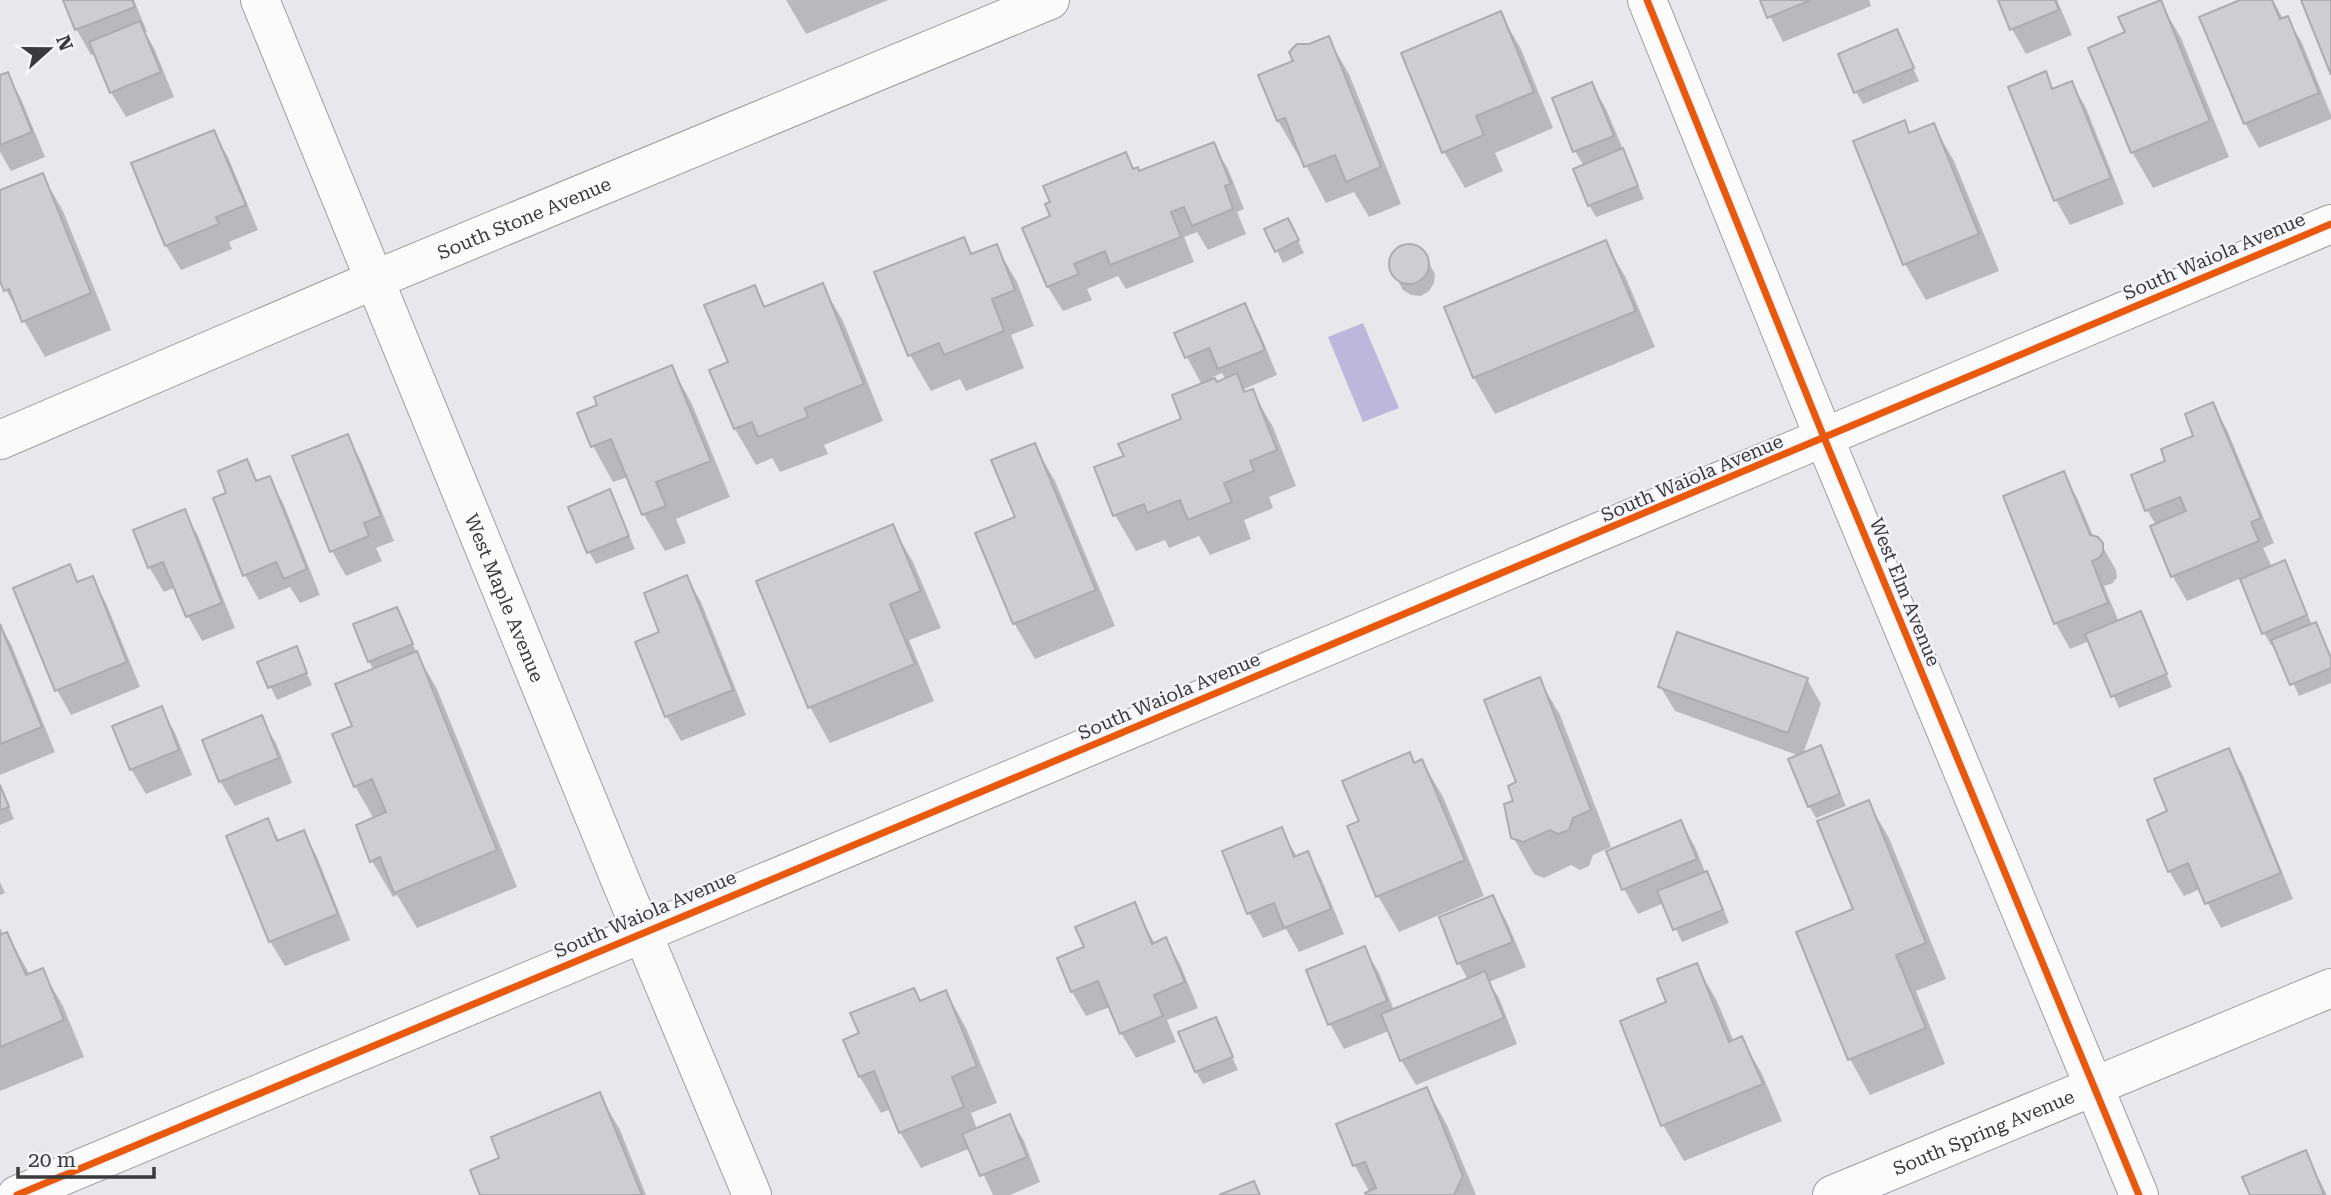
<svg xmlns="http://www.w3.org/2000/svg" width="2331" height="1195" font-family="'Roboto Serif',serif">
	<style>
		.water { fill: #bdb7dc }
		.shadow { fill: #0003; fill-rule: evenodd }
		.building { fill: #ceced1; stroke: #acabae; stroke-width: 2 }
		.lines { fill: none; stroke-linecap: round; stroke-linejoin: round }
		.minor-casing { stroke: #9e9da0; stroke-width: 40 }
		.minor { stroke: #fcfbfc; stroke-width: 38 }
		.cycleway-casing { stroke: #f4f4fa; stroke-width: 11 }
		.cycleway { stroke: #e8590c; stroke-width: 7 }
		.labels { text-anchor: middle; dominant-baseline: central; stroke-width: 5; stroke-linejoin: round; paint-order: stroke }
		.street-label { font-size: 19px; fill: #3a3a3c; stroke: #f4f4fa }
	</style>
	<rect width="100%" height="100%" fill="#e8e7ec"/>
	<!-- water -->
	<polygon class="water" points="1363,323 1399,408 1363,422 1328,337"/>
	<!-- shadow -->
	<g class="shadow">
		<polygon points="65,0 134,0 147,32 145,33 154,48 174,97 126,117 111,92 96,53 91,55 77,30"/>
		<polygon points="786,0 888,0 806,34"/>
		<polygon points="1762,0 1869,0 1871,6 1783,42"/>
		<polygon points="2000,0 2057,0 2072,35 2026,54 2012,29"/>
		<polygon points="2245,0 2273,0 2283,19 2287,18 2302,43 2331,115 2331,119 2259,148 2245,123"/>
		<polygon points="2160,2 2181,38 2229,157 2153,188 2132,152 2127,33"/>
		<polygon points="1500,13 1521,49 1553,128 1495,153 1503,171 1465,188 1444,152"/>
		<polygon points="1896,31 1919,81 1863,104 1856,92"/>
		<polygon points="1328,38 1349,74 1401,204 1369,217 1354,192 1326,203 1301,156 1299,157 1278,121 1260,76 1296,62 1309,45"/>
		<polygon points="7,74 21,99 45,157 11,171 0,152 0,77"/>
		<polygon points="2045,74 2054,90 2072,84 2086,108 2124,204 2070,225 2056,200 2010,88"/>
		<polygon points="1591,84 1606,109 1644,199 1596,217 1589,205 1584,166 1575,151 1554,99"/>
		<polygon points="1904,122 1911,134 1933,125 1954,161 1999,271 1926,300 1905,264"/>
		<polygon points="213,132 228,157 258,230 229,242 232,249 181,270 166,246 134,164"/>
		<polygon points="1213,145 1228,169 1244,209 1237,212 1246,234 1208,250 1197,232 1184,237 1194,262 1126,289 1118,276 1087,289 1092,300 1063,311 1048,287 1024,229 1052,217 1126,155 1134,170 1139,173"/>
		<polygon points="42,175 63,211 111,330 45,357 6,290 0,276 0,192"/>
		<polygon points="1294,232 1304,253 1283,263 1277,251"/>
		<polygon points="963,239 973,256 996,246 1017,282 1034,326 1011,335 1024,368 966,391 960,379 931,391 910,355"/>
		<polygon points="1605,242 1626,278 1655,347 1495,414 1474,378 1446,308"/>
		<polygon points="1405,246 1415,246 1423,252 1435,274 1434,283 1429,291 1421,296 1411,295 1403,290 1391,268 1392,258 1397,250"/>
		<polygon points="822,285 843,321 883,421 824,445 828,454 780,472 772,458 756,465 735,429 711,371 730,363 754,287 766,308"/>
		<path d="M 1244,306 L 1259,331 L 1277,375 L 1244,389 L 1246,393 L 1252,391 L 1273,427 L 1296,486 L 1269,497 L 1273,508 L 1244,520 L 1251,539 L 1210,555 L 1199,536 L 1169,548 L 1165,540 L 1136,551 L 1115,515 L 1096,468 L 1126,457 L 1183,420 L 1202,385 L 1187,357 L 1177,333 ZM 1222,373 L 1226,380 L 1217,384 L 1213,377 Z"/>
		<polygon points="672,368 692,404 730,497 676,519 686,543 665,551 644,515 628,477 613,482 593,446 579,414"/>
		<polygon points="2213,405 2227,430 2274,543 2263,548 2272,567 2291,575 2312,625 2315,624 2331,657 2331,683 2299,696 2275,644 2271,645 2264,633 2242,578 2187,601 2173,577 2153,527 2156,525 2147,510 2167,461 2195,437"/>
		<polygon points="347,436 361,461 394,541 376,548 382,561 346,576 332,551 294,457"/>
		<polygon points="1034,445 1055,481 1115,626 1035,659 1014,623 1017,518"/>
		<polygon points="247,462 258,482 269,478 283,503 320,595 300,603 290,587 259,600 245,575 229,494"/>
		<polygon points="2063,474 2077,498 2094,538 2101,544 2116,570 2117,577 2113,583 2104,586 2119,622 2140,613 2172,687 2119,708 2089,641 2070,649 2056,624 2005,497"/>
		<polygon points="610,492 635,549 596,564 589,552"/>
		<polygon points="184,511 198,536 235,628 202,641 188,616 176,587 164,592 149,567"/>
		<polygon points="892,526 913,562 941,628 909,640 934,701 830,743 810,707 758,582"/>
		<polygon points="69,567 79,584 92,579 106,603 140,687 71,715 57,690 16,588"/>
		<polygon points="687,578 701,602 746,715 681,741 667,717 637,643 662,633"/>
		<polygon points="397,609 418,656 437,689 517,887 417,928 397,895 393,897 372,861 374,819 355,786 354,727 374,670 369,662"/>
		<polygon points="0,626 11,644 55,752 0,775"/>
		<polygon points="296,649 312,685 277,700 259,663"/>
		<polygon points="1539,679 1560,715 1611,847 1593,855 1589,866 1580,870 1571,865 1544,878 1534,874 1513,837 1515,802"/>
		<polygon points="1807,679 1821,704 1803,754 1820,747 1846,806 1816,818 1809,806 1800,756 1675,711 1660,686"/>
		<polygon points="161,708 175,733 192,775 146,794 131,769"/>
		<polygon points="261,718 276,743 292,783 235,806 220,781"/>
		<polygon points="2228,750 2243,775 2293,899 2221,928 2200,889 2184,896 2169,871 2169,812"/>
		<polygon points="1409,754 1415,764 1422,761 1443,797 1484,896 1399,932 1378,896 1361,822"/>
		<polygon points="0,786 14,819 0,825"/>
		<polygon points="1868,802 1889,838 1946,979 1916,991 1945,1064 1870,1095 1850,1059 1855,910"/>
		<polygon points="268,820 280,842 303,832 317,857 350,940 285,966 270,941"/>
		<polygon points="1681,822 1695,847 1706,874 1714,885 1729,923 1682,942 1664,903 1638,914 1624,889"/>
		<polygon points="1281,829 1297,857 1307,853 1321,878 1344,934 1299,952 1286,929 1263,938 1249,913 1224,852"/>
		<polygon points="0,882 5,893 0,895"/>
		<polygon points="1493,897 1507,922 1526,967 1489,982 1499,998 1517,1044 1416,1085 1401,1060 1389,1031 1344,1049 1330,1024 1308,971 1364,948 1379,973 1394,1010 1468,980 1459,963 1441,918"/>
		<polygon points="1134,904 1155,944 1166,940 1180,964 1198,1008 1167,1020 1176,1042 1136,1058 1121,1033 1110,1007 1086,1016 1072,992 1059,959 1086,948"/>
		<polygon points="0,928 4,935 7,934 30,975 42,970 63,1006 84,1057 0,1091"/>
		<polygon points="1696,965 1717,1001 1734,1042 1742,1039 1762,1074 1782,1121 1684,1161 1663,1125 1668,1003"/>
		<polygon points="946,992 966,1028 997,1103 971,1113 977,1129 1009,1116 1024,1141 1040,1182 1010,1195 993,1195 971,1148 921,1168 900,1132 891,1109 881,1113 860,1077 845,1041 920,1003"/>
		<polygon points="1215,1019 1238,1070 1203,1084 1196,1072"/>
		<polygon points="1427,1089 1447,1125 1476,1195 1368,1195 1370,1193 1355,1166 1339,1125"/>
		<polygon points="599,1094 620,1130 646,1195 482,1195 501,1159"/>
		<polygon points="2305,1152 2327,1195 2251,1195"/>
	</g>
	<!-- building -->
	<g class="building">
		<polygon points="63,0 132,0 135,7 75,30"/>
		<polygon points="1760,0 1811,0 1767,18"/>
		<polygon points="1998,0 2055,0 2059,10 2010,30"/>
		<polygon points="2161,0 2210,121 2131,153 2088,48 2125,32 2118,17"/>
		<polygon points="2240,0 2272,0 2280,19 2288,16 2319,93 2244,124 2199,17"/>
		<polygon points="2301,0 2331,0 2331,75"/>
		<polygon points="1501,11 1534,92 1476,116 1484,135 1442,153 1401,53"/>
		<polygon points="140,21 161,72 110,93 89,42"/>
		<polygon points="1897,29 1914,68 1854,93 1838,54"/>
		<polygon points="1329,36 1381,167 1346,182 1335,155 1304,167 1285,118 1277,121 1258,75 1293,61 1289,52 1297,44 1309,44"/>
		<polygon points="2046,71 2052,89 2072,81 2111,178 2054,201 2008,87"/>
		<polygon points="8,72 32,132 0,145 0,75"/>
		<polygon points="1592,82 1614,136 1573,152 1552,98"/>
		<polygon points="1905,120 1909,133 1934,123 1979,234 1903,265 1853,141"/>
		<polygon points="214,130 246,205 216,217 219,224 165,246 131,163"/>
		<polygon points="1214,142 1231,184 1225,186 1233,209 1192,226 1184,207 1171,212 1181,237 1110,265 1105,251 1074,264 1079,274 1047,287 1022,228 1050,216 1045,204 1050,202 1043,186 1126,152 1133,169 1138,167 1139,171"/>
		<polygon points="1623,148 1638,186 1588,206 1573,169"/>
		<polygon points="43,173 91,293 22,322 9,289 4,291 0,281 0,190"/>
		<polygon points="1288,218 1299,240 1275,252 1264,229"/>
		<polygon points="964,237 971,254 997,244 1015,290 992,299 1004,331 944,355 939,343 908,356 874,272"/>
		<polygon points="1606,240 1636,311 1473,378 1444,307"/>
		<circle cx="1409" cy="264" r="20"/>
		<polygon points="823,283 864,384 805,408 808,417 758,437 752,422 734,429 709,370 728,362 704,305 755,285 764,307"/>
		<polygon points="1245,303 1265,350 1218,369 1209,348 1185,358 1174,333"/>
		<polygon points="672,365 711,461 656,482 666,506 642,515 611,439 591,447 577,413 597,405 594,397"/>
		<polygon points="1237,373 1244,392 1253,389 1277,450 1250,461 1254,471 1224,483 1232,502 1188,520 1180,500 1147,513 1144,504 1113,516 1094,467 1124,456 1118,444 1181,419 1172,395 1215,378 1217,382"/>
		<polygon points="2213,402 2261,518 2251,522 2259,541 2171,577 2150,526 2186,511 2180,497 2145,511 2131,475 2165,461 2161,449 2193,436 2185,414"/>
		<polygon points="348,434 381,516 364,523 369,536 330,552 292,456"/>
		<polygon points="1035,443 1096,590 1013,624 975,533 1015,517 991,460"/>
		<polygon points="247,459 256,481 270,476 307,569 284,579 276,562 243,576 213,498 226,493 218,471"/>
		<polygon points="2064,471 2090,535 2098,537 2103,543 2103,552 2099,558 2092,561 2108,603 2054,624 2003,496"/>
		<polygon points="610,489 629,536 587,553 568,507"/>
		<polygon points="185,509 222,603 186,617 163,562 148,568 133,530"/>
		<polygon points="893,524 921,591 890,604 915,664 808,708 756,581"/>
		<polygon points="2285,560 2307,615 2262,634 2240,579"/>
		<polygon points="70,564 77,582 93,576 127,662 55,691 13,588"/>
		<polygon points="687,575 733,690 665,717 635,642 659,632 644,593"/>
		<polygon points="397,607 413,644 368,662 353,624"/>
		<polygon points="2141,611 2167,674 2111,697 2085,634"/>
		<polygon points="2316,622 2331,658 2331,668 2290,685 2271,640"/>
		<polygon points="0,624 42,727 0,744"/>
		<polygon points="1677,632 1808,678 1788,733 1658,687"/>
		<polygon points="297,646 307,673 268,688 257,662"/>
		<polygon points="417,651 497,850 394,893 380,857 370,862 356,825 386,812 372,779 354,787 332,734 352,726 335,684"/>
		<polygon points="1540,677 1591,810 1573,818 1569,830 1558,834 1550,830 1523,842 1511,838 1504,804 1513,801 1508,786 1516,782 1484,700"/>
		<polygon points="162,706 179,750 130,770 112,726"/>
		<polygon points="262,715 279,758 219,782 202,740"/>
		<polygon points="1821,745 1840,794 1808,807 1788,759"/>
		<polygon points="2229,748 2281,873 2205,904 2188,863 2168,872 2147,820 2167,811 2154,779"/>
		<polygon points="1410,752 1414,763 1422,759 1465,860 1376,897 1347,826 1359,821 1342,781"/>
		<polygon points="0,785 9,807 0,810"/>
		<polygon points="1869,800 1926,943 1896,955 1926,1028 1848,1060 1796,932 1853,909 1817,821"/>
		<polygon points="268,818 277,841 304,830 338,914 269,942 226,836"/>
		<polygon points="1681,820 1697,859 1622,890 1606,851"/>
		<polygon points="1282,827 1294,857 1308,851 1331,909 1284,928 1274,903 1247,914 1222,851"/>
		<polygon points="1707,871 1723,910 1673,930 1657,891"/>
		<polygon points="1493,895 1513,942 1457,964 1439,917"/>
		<polygon points="1135,902 1152,944 1166,937 1185,982 1154,995 1163,1016 1120,1034 1098,981 1071,992 1057,958 1084,947 1075,927"/>
		<polygon points="7,932 26,975 43,968 64,1020 0,1047 0,935"/>
		<polygon points="1365,946 1387,1001 1328,1025 1306,970"/>
		<polygon points="1697,963 1729,1042 1742,1036 1763,1084 1661,1126 1620,1021 1666,1002 1657,979"/>
		<polygon points="1485,971 1504,1018 1400,1061 1381,1014"/>
		<polygon points="914,988 920,1001 946,990 977,1066 952,1077 964,1107 899,1133 874,1071 859,1077 843,1040 859,1033 850,1013"/>
		<polygon points="1216,1017 1233,1057 1195,1072 1178,1032"/>
		<polygon points="1427,1087 1463,1176 1454,1195 1366,1195 1365,1193 1376,1188 1365,1162 1353,1166 1336,1124"/>
		<polygon points="600,1092 642,1195 480,1195 470,1170 499,1158 491,1137"/>
		<polygon points="1010,1114 1027,1157 980,1176 962,1134"/>
		<polygon points="2306,1150 2324,1195 2250,1195 2242,1177"/>
		<polygon points="1254,1181 1260,1195 1219,1195"/>
	</g>
	<g class="lines">
		<!-- minor casing -->
		<g class="minor-casing">
			<g id="minor">
				<path id="s1" d="M 260,0 L 619,877 L 752,1195"/>
				<polyline points="1647,0 1825,440 2139,1195"/>
				<path id="s2" d="M 0,440 L 374,280 L 1050,0"/>
				<path d="M 17,1195 C 788,871 1562,552 2331,224"/>
				<path id="s3" d="M 1832,1195 L 2331,988"/>
			</g>
		</g>
		<!-- minor -->
		<use href="#minor" class="minor"/>
		<!-- cycleway casing -->
		<g class="cycleway-casing">
			<g id="cycleway">
				<polyline points="1647,0 1825,440 2139,1195"/>
				<path d="M 17,1195 C 788,871 1562,552 2331,224"/>
			</g>
		</g>
		<!-- cycleway -->
		<use href="#cycleway" class="cycleway"/>
	</g>
	<g class="labels">
		<!-- street labels -->
		<g class="street-label">
			<text stroke="none"><textPath href="#s2" startOffset="569">South Stone Avenue</textPath></text>
			<text transform="translate(2214 256) rotate(-23)">South Waiola Avenue</text>
			<text transform="translate(1692 478) rotate(-23)">South Waiola Avenue</text>
			<text transform="translate(1905 592) rotate(68)">West Elm Avenue</text>
			<text stroke="none"><textPath href="#s1" startOffset="646">West Maple Avenue</textPath></text>
			<text transform="translate(1169 696) rotate(-23)">South Waiola Avenue</text>
			<text transform="translate(645 914) rotate(-23)">South Waiola Avenue</text>
			<text stroke="none"><textPath href="#s3" startOffset="164">South Spring Avenue</textPath></text>
		</g>
	</g>
	<!-- north arrow -->
	<g transform="translate(49 49) rotate(69)" stroke="#f4f4fa" stroke-width="5" paint-order="stroke">
	<path d="M0-5L12 26L0 18L-12 26Z" fill="#3a3a3c"/>
	<text y="-10" font-size="19" font-weight="bold" text-anchor="middle" fill="#3a3a3c">N</text>
	</g>
	<!-- scale -->
	<path d="M18 1167v10h136v-10" fill="none" stroke="#3a3a3c" stroke-width="3.5"/>
	<text x="28" y="1167" font-size="21" fill="#3a3a3c" stroke="#f4f4fa" stroke-width="5" paint-order="stroke">20 m</text>
</svg>
